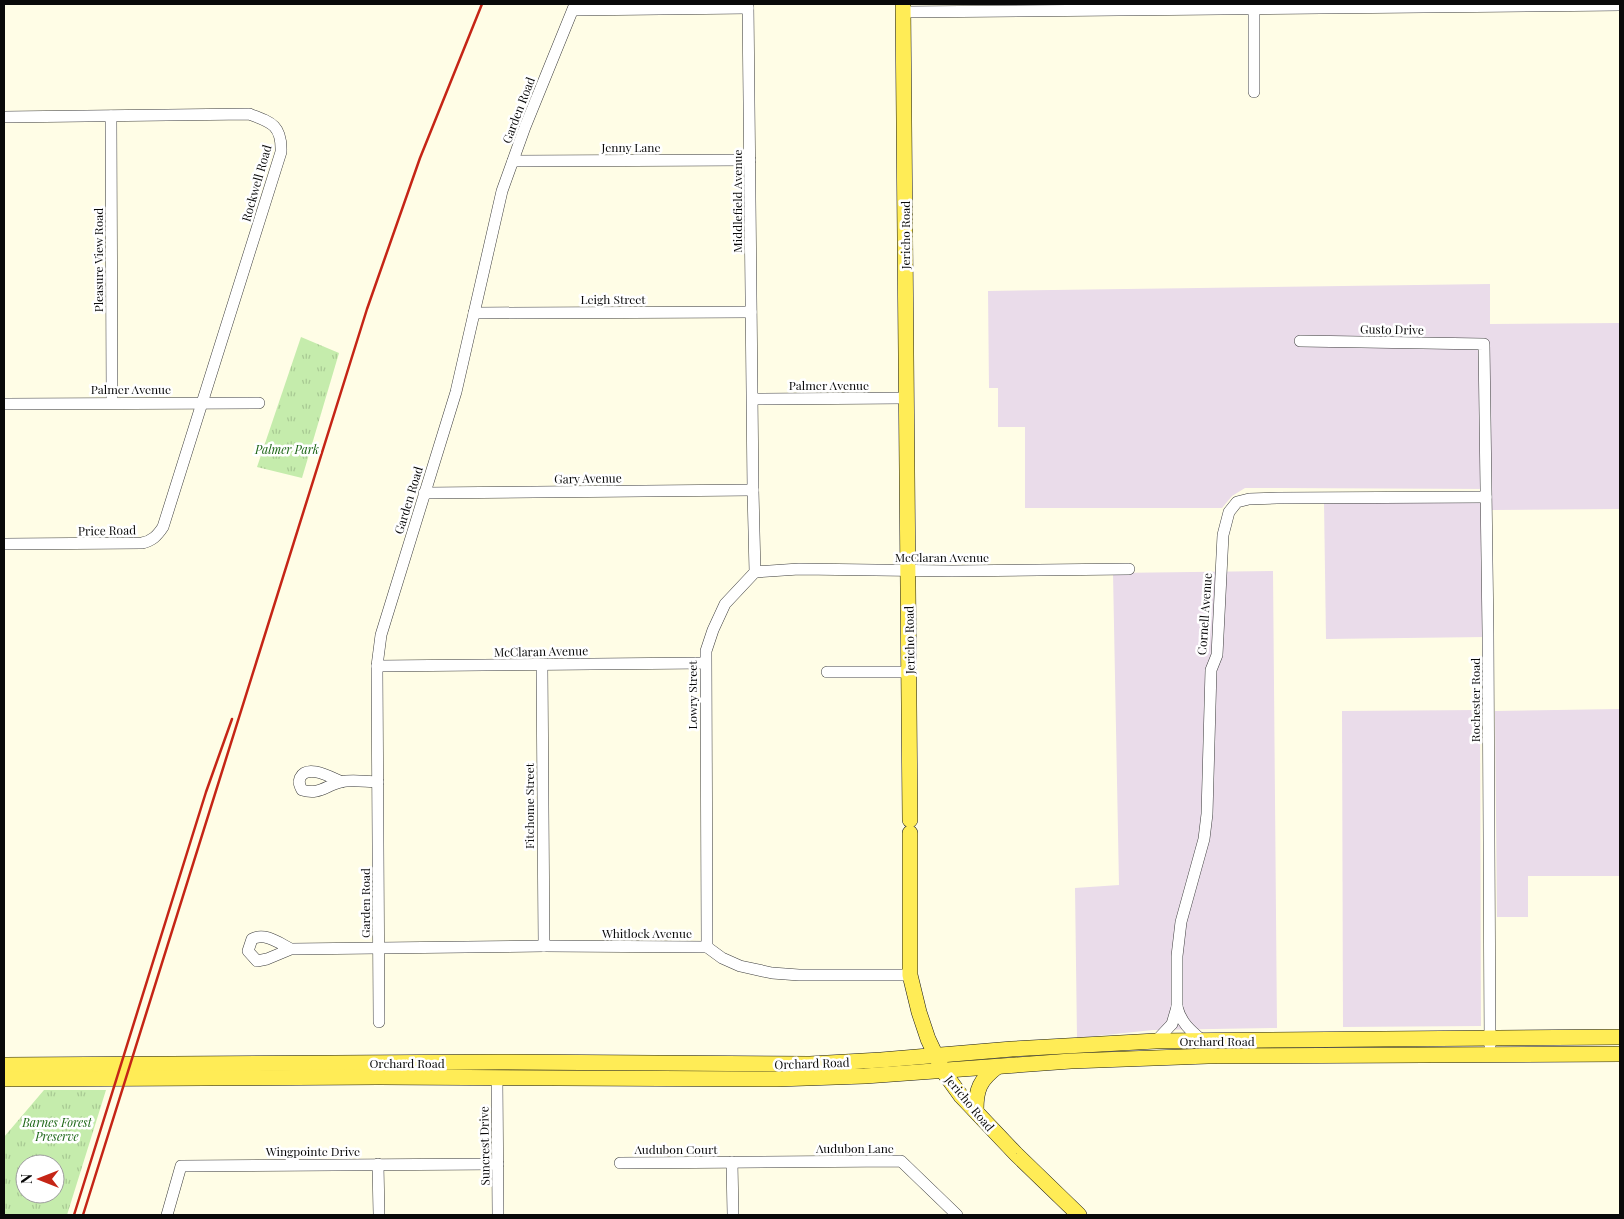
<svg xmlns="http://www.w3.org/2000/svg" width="1624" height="1219" font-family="'Playfair Display',serif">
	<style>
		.industrial { fill: #eadcea }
		.park { fill: url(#park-tufts); fill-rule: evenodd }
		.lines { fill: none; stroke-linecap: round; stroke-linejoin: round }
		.minor-casing { stroke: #3c3c3c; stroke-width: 12 }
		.major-casing { stroke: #1a1a1a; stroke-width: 16 }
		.minor { stroke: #fff; stroke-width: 11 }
		.major { stroke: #ffec56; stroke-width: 15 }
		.rail { stroke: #c52516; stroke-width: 2.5 }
		.labels { text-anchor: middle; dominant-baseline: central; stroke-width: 5; stroke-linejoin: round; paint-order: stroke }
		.street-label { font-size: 12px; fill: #090909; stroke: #fff }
		.park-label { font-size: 12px; font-style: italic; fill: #1b6515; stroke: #fff }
	</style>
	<defs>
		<pattern id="park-tufts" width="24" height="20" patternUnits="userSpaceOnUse" patternTransform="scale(1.25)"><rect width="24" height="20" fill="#c5ecac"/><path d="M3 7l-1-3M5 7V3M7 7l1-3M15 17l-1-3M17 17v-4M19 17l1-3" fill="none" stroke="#a8c993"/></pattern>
	</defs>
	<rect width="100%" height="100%" fill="#fffde6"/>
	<!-- industrial -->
	<g class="industrial">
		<polygon points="1490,284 1490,324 1620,323 1620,509 1491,510 1491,489 1278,488 1245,488 1232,496 1222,508 1025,508 1025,427 998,427 998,388 989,388 988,291"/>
		<polygon points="1483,500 1485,637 1326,639 1324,502"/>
		<polygon points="1273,571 1277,1028 1153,1030 1077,1038 1075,888 1119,885 1113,573"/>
		<polygon points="1620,709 1620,876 1528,876 1528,917 1497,917 1495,711"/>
		<polygon points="1480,710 1481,1026 1343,1027 1342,711"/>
	</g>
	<!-- park -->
	<g class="park">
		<polygon points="301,337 339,353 302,478 257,467"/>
		<path d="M 44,1090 L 106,1090 L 67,1215 L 4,1215 L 4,1137 ZM 25,1164 L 55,1164 L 55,1194 L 25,1194 Z"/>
	</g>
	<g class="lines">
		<!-- minor casing -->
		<g class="minor-casing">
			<g id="minor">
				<polyline points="1254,4 1254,92"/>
				<polyline points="573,10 748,8"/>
				<polyline points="903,12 1620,5"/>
				<polyline points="111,116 112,403"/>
				<path d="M 4,117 L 249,114 C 271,122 282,125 281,152 L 163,527 C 157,536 152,541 142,543 L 4,544"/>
				<polyline points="513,161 750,160"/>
				<polyline points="474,313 751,312"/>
				<polyline points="1300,341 1484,344 1488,633 1490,1046"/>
				<polyline points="753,399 906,398"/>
				<polyline points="4,404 259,403"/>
				<polyline points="424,493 753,490"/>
				<polyline points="755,572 799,569 952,571 1129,569"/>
				<polyline points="542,665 544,946"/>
				<polyline points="377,666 705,663"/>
				<polyline points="827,672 909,672"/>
				<path d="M 342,782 C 332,778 307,763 300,778 C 298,783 300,786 302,790 C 319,795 325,786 341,782 C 352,779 366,782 378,782"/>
				<polyline points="707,947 706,651 713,630 725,604 755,572 753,490 748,4"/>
				<path d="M 291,949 L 267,959 L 257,961 L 248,951 L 252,939 C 265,932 279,943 291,949 L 544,946 L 707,947 L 722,958 L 740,966 L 772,973 L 799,975 L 910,975"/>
				<polyline points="379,1022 377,666 381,635 456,392 502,191 525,127 575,4"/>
				<polyline points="1156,1041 1172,1024 1177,1007"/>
				<path d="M 1203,1041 C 1191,1031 1181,1023 1177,1007 L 1177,956 L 1181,922 L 1204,839 L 1207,814 L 1211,670 L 1217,655 L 1223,535 L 1229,512 L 1237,502 L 1249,499 L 1277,498 L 1486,497"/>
				<polyline points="497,1077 498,1215"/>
				<polyline points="732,1162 733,1215"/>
				<polyline points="620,1163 901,1161 957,1215"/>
				<polyline points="378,1164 379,1215"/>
				<polyline points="167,1215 181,1166 498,1164"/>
			</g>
		</g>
		<!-- major casing -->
		<g class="major-casing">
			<g id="major">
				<polyline points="903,4 910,820"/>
				<polyline points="910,833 910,975 919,1012 928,1039 943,1071 961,1096 1016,1154 1079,1215"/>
				<polyline points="4,1065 498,1062 810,1064 881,1060 1012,1049 1156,1041 1620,1037"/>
				<polyline points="4,1079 379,1077 777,1079 865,1076 1071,1061 1208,1056 1620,1054"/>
				<path d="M 976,1110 C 976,1089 980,1080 997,1067"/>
			</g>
		</g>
		<!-- minor -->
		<use href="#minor" class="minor"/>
		<!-- major -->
		<use href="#major" class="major"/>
		<!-- rail -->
		<g class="rail">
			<polyline points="74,1215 206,792 232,719"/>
			<polyline points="83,1215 367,309 420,158 482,4"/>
		</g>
	</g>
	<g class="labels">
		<!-- street labels -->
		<g class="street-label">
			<text transform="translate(518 110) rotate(-69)">Garden Road</text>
			<text x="631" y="147">Jenny Lane</text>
			<text transform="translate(256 183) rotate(-74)">Rockwell Road</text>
			<text transform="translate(737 201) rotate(-90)">Middlefield Avenue</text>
			<text transform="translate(905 235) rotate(-90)">Jericho Road</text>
			<text transform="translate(98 260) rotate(-90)">Pleasure View Road</text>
			<text x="613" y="299">Leigh Street</text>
			<text transform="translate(1392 329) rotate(1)">Gusto Drive</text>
			<text x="829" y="385">Palmer Avenue</text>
			<text x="131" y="389">Palmer Avenue</text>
			<text transform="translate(588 478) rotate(-1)">Gary Avenue</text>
			<text transform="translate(408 500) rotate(-73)">Garden Road</text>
			<text transform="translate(107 530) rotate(-1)">Price Road</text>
			<text x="942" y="557">McClaran Avenue</text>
			<text transform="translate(1204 614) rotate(-86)">Cornell Avenue</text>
			<text transform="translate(909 640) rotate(-91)">Jericho Road</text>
			<text transform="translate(541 651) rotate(-1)">McClaran Avenue</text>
			<text transform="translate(692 695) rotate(-90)">Lowry Street</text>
			<text transform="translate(1475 700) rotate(-90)">Rochester Road</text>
			<text transform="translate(529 806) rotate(-90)">Fitchome Street</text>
			<text transform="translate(365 903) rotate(-90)">Garden Road</text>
			<text x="647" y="933">Whitlock Avenue</text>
			<text x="1217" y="1041">Orchard Road</text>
			<text x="407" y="1063">Orchard Road</text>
			<text transform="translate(812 1063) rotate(-2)">Orchard Road</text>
			<text transform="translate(970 1103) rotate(50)">Jericho Road</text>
			<text transform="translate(484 1146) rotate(-91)">Suncrest Drive</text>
			<text x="855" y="1148">Audubon Lane</text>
			<text x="676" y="1149">Audubon Court</text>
			<text x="313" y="1151">Wingpointe Drive</text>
		</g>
		<!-- park labels -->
		<g class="park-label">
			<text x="287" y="449">Palmer Park</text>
			<text x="57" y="1122">Barnes Forest<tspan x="57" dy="14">Preserve</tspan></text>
		</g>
	</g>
	<!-- border -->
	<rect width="1624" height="1219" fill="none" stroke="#090909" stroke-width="10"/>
	<!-- north arrow -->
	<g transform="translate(40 1179) rotate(270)"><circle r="24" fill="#ffffff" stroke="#9d9d9d"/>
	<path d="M0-4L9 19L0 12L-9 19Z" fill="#c52516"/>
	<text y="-8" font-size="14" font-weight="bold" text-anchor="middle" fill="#090909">N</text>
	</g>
</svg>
